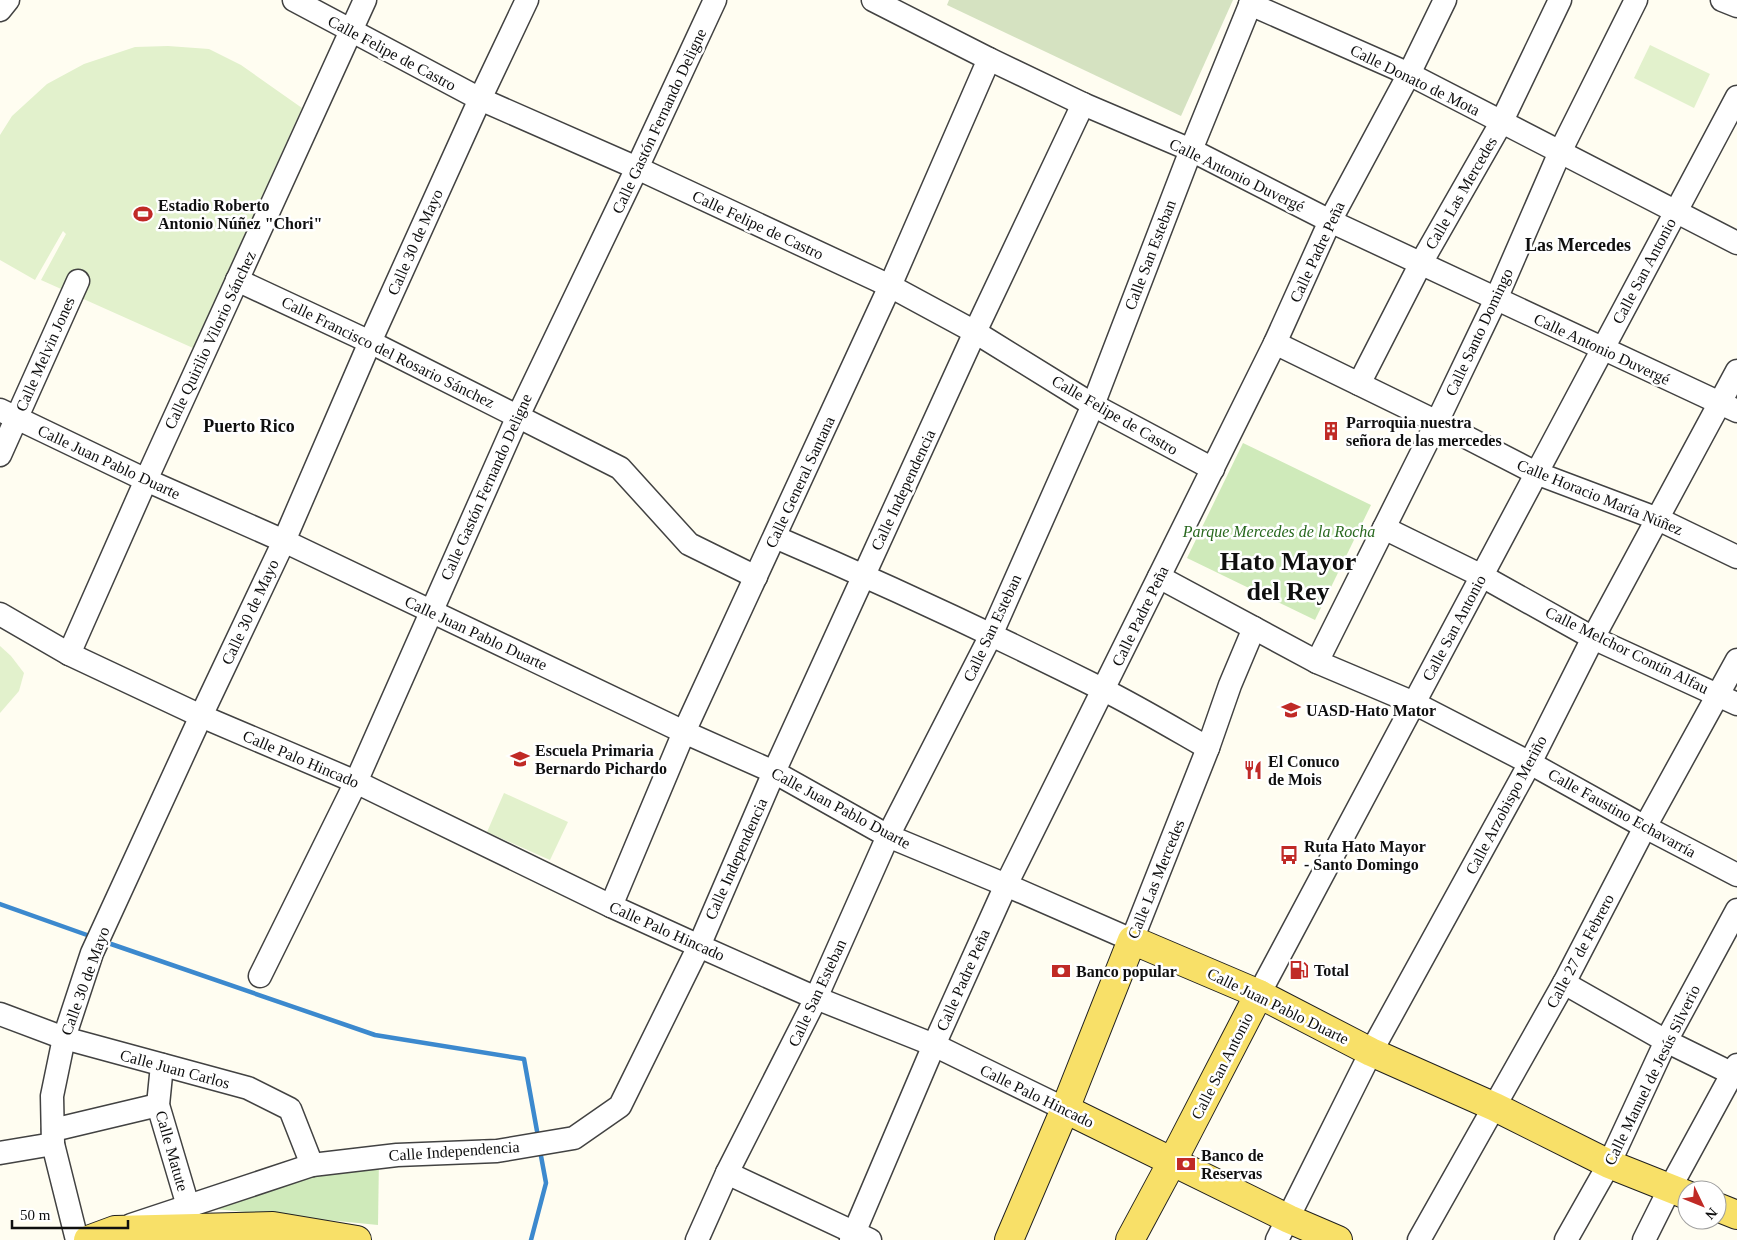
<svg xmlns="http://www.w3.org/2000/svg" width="1737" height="1240" font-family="Georgia,serif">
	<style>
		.green { fill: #cfeaba }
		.cemetery { fill: #d5e2c1 }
		.pitch { fill: #e2f1cc }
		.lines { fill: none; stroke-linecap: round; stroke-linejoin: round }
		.stream { stroke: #3c89ce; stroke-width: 4.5 }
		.minor-casing { stroke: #424242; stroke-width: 25 }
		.major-casing { stroke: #202020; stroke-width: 30 }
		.minor { stroke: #fff; stroke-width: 22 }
		.major { stroke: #f8e068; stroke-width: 28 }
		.labels { text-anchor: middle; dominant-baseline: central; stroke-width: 5; stroke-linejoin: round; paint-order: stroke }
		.street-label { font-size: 16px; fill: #0f0f0f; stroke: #fff }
		.poi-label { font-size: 16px; font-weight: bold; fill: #0f0f0f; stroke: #fff; text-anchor: start }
		.park-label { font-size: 16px; font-style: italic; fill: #28681e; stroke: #fff }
		.neighbourhood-label { font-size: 18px; font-weight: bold; fill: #0f0f0f; stroke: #fff }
		.town-label { font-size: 26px; font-weight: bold; fill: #0f0f0f; stroke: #fff }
	</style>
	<rect width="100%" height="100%" fill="#fffdf1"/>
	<!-- green -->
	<g class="green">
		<polygon points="1243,443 1371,505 1315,620 1187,558"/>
		<polygon points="379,1157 378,1225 215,1209 312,1165"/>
	</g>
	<!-- cemetery -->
	<polygon class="cemetery" points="949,0 1233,0 1181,116 947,5"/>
	<!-- pitch -->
	<g class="pitch">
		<polygon points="1650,45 1710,74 1694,108 1634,78"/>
		<polygon points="168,46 209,49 241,65 302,108 193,348 41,280 66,234 63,231 35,280 0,260 0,135 12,116 47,84 84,64 135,47"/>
		<polygon points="0,646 11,656 24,673 19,691 0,713"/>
		<polygon points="504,793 568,822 550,860 487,832"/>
	</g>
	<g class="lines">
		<!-- stream -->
		<g class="stream">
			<polyline points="0,904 87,935"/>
			<polyline points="111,944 375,1035 524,1059 537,1131"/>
			<polyline points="531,1240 546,1183 541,1156"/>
		</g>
		<!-- minor casing -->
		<g class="minor-casing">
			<g id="minor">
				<polyline points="294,0 480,99 637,168 890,286 975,332 1093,405 1213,469"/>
				<polyline points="873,0 989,59 1083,104 1191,150 1330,221 1737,411"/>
				<polyline points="1722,0 1737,6"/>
				<polyline points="1250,4 1409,74 1737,243"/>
				<polyline points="0,10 8,0"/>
				<polyline points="237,280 370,342 620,468 689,544 756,577"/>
				<polyline points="1275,343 1437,422 1536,473 1658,519 1737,557"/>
				<polyline points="1359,384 1421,263 1501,123 1560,0"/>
				<polyline points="0,410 146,480 284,541 684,732 774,772 888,836 1006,885 1132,940 1208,748 1230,685 1254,628"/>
				<polyline points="0,455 78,281"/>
				<polyline points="1384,528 1482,576 1593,638 1737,704"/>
				<path d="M 775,537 C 885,584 994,635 1102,689 C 1138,707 1173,728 1208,748"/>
				<polyline points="1159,577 1317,662 1414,703 1530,763 1645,827 1737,875"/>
				<polyline points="0,614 69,654 201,716 356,782 611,906 699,946 816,998 934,1045 1065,1109"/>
				<polyline points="69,654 146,480 365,0"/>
				<polyline points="1317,662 1437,422 1496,299 1560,152 1636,0"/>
				<polyline points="611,906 684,732 890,286 989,59"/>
				<polyline points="260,976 356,782 518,416 637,168 715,0"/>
				<polyline points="1564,983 1666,1041 1737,1076"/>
				<polyline points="1259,994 1737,97"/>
				<polyline points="0,1014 64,1038 248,1088 290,1109 312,1165"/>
				<polyline points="162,1065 158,1105 188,1206"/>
				<polyline points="53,1130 158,1105"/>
				<polyline points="0,1153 53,1144"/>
				<polyline points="727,1173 870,1240"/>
				<polyline points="131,1225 312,1165 397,1155 497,1151 574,1138 620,1106 699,946 774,772 864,575 975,332 1083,104"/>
				<polyline points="77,1240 53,1144 52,1096 64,1038 92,953 201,716 284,541 370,342 480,99 527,0"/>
				<polyline points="697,1240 727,1173 816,998 888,836 991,635 1093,405 1191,150 1252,0"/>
				<polyline points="851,1240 934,1045 1006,885 1275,343 1330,221 1409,74 1445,0"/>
				<polyline points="1277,1240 1371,1052 1530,763 1593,638 1737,371"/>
				<polyline points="1419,1240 1564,983 1645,827 1737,660"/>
				<polyline points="1566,1240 1609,1164 1666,1041 1737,910"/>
				<polyline points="1644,1240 1670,1188 1737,1065"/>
			</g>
		</g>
		<!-- major casing -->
		<g class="major-casing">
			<g id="major">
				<polyline points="1065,1109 1289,1219 1338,1240"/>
				<polyline points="1717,1207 1737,1215"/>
				<polyline points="88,1240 115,1230 273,1226 357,1240"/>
				<polyline points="1009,1240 1065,1109 1132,940 1259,994 1371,1052 1495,1107 1609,1164 1687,1195"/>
				<polyline points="1130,1240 1172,1162 1259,994"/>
			</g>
		</g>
		<!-- minor -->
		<use href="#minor" class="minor"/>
		<!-- major -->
		<use href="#major" class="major"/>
	</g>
	<!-- icons -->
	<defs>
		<g id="stadium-bare" transform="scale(1.5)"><path d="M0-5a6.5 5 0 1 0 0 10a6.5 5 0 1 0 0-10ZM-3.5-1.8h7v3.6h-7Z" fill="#c02a26" stroke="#fff" stroke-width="2.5" paint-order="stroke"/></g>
		<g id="building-bare" transform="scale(1.5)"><path d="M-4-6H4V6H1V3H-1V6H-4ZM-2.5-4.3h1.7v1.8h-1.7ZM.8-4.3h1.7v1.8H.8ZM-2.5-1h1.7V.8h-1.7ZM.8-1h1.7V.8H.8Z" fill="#c02a26" stroke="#fff" stroke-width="2.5" paint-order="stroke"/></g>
		<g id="university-bare" transform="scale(1.5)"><path d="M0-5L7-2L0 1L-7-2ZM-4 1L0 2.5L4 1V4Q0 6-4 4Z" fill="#c02a26" stroke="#fff" stroke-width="2.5" paint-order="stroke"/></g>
		<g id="school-bare" transform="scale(1.5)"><path d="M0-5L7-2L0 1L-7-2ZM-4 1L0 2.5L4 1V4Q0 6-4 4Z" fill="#c02a26" stroke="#fff" stroke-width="2.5" paint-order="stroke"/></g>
		<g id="restaurant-bare" transform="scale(1.5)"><path d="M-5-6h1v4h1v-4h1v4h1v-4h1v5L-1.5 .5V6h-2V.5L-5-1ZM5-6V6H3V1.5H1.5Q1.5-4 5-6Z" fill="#c02a26" stroke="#fff" stroke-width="2.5" paint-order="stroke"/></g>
		<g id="bus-bare" transform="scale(1.5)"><path d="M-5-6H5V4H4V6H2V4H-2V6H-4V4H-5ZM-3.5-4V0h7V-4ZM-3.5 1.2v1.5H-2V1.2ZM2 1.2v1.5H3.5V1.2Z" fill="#c02a26" stroke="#fff" stroke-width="2.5" paint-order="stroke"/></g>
		<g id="fuel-bare" transform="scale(1.5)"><path d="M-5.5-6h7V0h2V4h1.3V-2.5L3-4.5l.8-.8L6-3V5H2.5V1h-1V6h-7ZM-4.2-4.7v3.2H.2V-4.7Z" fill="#c02a26" stroke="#fff" stroke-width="2.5" paint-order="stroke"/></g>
		<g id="bank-bare" transform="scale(1.5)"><path d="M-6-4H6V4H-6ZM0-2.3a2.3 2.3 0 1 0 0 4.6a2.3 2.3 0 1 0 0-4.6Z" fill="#c02a26" stroke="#fff" stroke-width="2.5" paint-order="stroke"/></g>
	</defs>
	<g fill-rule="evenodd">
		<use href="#stadium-bare" x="143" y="214"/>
		<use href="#building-bare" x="1331" y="431"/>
		<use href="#university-bare" x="1291" y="710"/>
		<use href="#school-bare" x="520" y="759"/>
		<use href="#restaurant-bare" x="1253" y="770"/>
		<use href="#bus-bare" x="1289" y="855"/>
		<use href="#fuel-bare" x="1299" y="970"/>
		<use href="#bank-bare" x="1061" y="971"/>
		<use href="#bank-bare" x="1186" y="1164"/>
	</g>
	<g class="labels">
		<!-- street labels -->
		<g class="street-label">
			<text transform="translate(392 53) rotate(28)">Calle Felipe de Castro</text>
			<text transform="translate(1415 80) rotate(26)">Calle Donato de Mota</text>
			<text transform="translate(659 121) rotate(-65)">Calle Gastón Fernando Deligne</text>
			<text transform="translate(1237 175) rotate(26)">Calle Antonio Duvergé</text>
			<text transform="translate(1461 193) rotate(-60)">Calle Las Mercedes</text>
			<text transform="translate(758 225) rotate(25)">Calle Felipe de Castro</text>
			<text transform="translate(415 242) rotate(-66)">Calle 30 de Mayo</text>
			<text transform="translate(1317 252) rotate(-65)">Calle Padre Peña</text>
			<text transform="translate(1150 255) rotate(-69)">Calle San Esteban</text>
			<text transform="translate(1644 271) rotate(-62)">Calle San Antonio</text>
			<text transform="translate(1479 332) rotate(-65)">Calle Santo Domingo</text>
			<text transform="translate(210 340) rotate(-65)">Calle Quirilio Vilorio Sánchez</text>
			<text transform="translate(1602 349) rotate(25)">Calle Antonio Duvergé</text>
			<text transform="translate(388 352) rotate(26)">Calle Francisco del Rosario Sánchez</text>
			<text transform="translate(45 354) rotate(-66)">Calle Melvin Jones</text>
			<text transform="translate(1115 415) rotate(30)">Calle Felipe de Castro</text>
			<text transform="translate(109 462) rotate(25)">Calle Juan Pablo Duarte</text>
			<text transform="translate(800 482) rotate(-65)">Calle General Santana</text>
			<text transform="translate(486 487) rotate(-66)">Calle Gastón Fernando Deligne</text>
			<text transform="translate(903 490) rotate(-65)">Calle Independencia</text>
			<text transform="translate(1600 497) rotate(22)">Calle Horacio María Núñez</text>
			<text transform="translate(250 612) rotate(-65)">Calle 30 de Mayo</text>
			<text transform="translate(1140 616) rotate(-64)">Calle Padre Peña</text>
			<text transform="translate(992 628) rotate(-65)">Calle San Esteban</text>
			<text transform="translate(1454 628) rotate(-62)">Calle San Antonio</text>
			<text transform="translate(476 633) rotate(25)">Calle Juan Pablo Duarte</text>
			<text transform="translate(1627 650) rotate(26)">Calle Melchor Contín Alfau</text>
			<text transform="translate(301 759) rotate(23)">Calle Palo Hincado</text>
			<text transform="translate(1506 805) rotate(-62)">Calle Arzobispo Meriño</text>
			<text transform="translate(841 808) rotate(28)">Calle Juan Pablo Duarte</text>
			<text transform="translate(1622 813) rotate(29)">Calle Faustino Echavarría</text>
			<text transform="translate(736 859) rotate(-66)">Calle Independencia</text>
			<text transform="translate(1156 879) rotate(-68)">Calle Las Mercedes</text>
			<text transform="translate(667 931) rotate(24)">Calle Palo Hincado</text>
			<text transform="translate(1580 951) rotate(-62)">Calle 27 de Febrero</text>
			<text transform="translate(963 980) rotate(-66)">Calle Padre Peña</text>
			<text transform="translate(85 981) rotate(-70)">Calle 30 de Mayo</text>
			<text transform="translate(817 993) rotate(-65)">Calle San Esteban</text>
			<text transform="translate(1278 1006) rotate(26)">Calle Juan Pablo Duarte</text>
			<text transform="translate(1222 1066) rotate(-63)">Calle San Antonio</text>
			<text transform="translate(175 1069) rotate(15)">Calle Juan Carlos</text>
			<text transform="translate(1652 1075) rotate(-64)">Calle Manuel de Jesús Silverio</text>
			<text transform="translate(1037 1096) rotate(26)">Calle Palo Hincado</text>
			<text transform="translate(172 1151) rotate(74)">Calle Matute</text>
			<text transform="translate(454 1151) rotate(-4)">Calle Independencia</text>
		</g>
		<!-- poi labels -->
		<g class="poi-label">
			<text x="158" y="205">Estadio Roberto<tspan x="158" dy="18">Antonio Núñez "Chori"</tspan></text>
			<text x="1346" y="422">Parroquia nuestra<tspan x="1346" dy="18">señora de las mercedes</tspan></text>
			<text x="1306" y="710">UASD-Hato Mator</text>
			<text x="535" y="750">Escuela Primaria<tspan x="535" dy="18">Bernardo Pichardo</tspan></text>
			<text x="1268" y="761">El Conuco<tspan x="1268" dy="18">de Mois</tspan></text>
			<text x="1304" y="846">Ruta Hato Mayor<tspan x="1304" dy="18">- Santo Domingo</tspan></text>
			<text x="1314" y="970">Total</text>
			<text x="1076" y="971">Banco popular</text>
			<text x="1201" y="1155">Banco de<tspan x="1201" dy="18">Reservas</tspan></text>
		</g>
		<!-- park labels -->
		<g class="park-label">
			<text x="1279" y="531">Parque Mercedes de la Rocha</text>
		</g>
		<!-- neighbourhood labels -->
		<g class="neighbourhood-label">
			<text x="1578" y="245">Las Mercedes</text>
			<text x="249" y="426">Puerto Rico</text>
		</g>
		<!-- town labels -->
		<g class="town-label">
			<text x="1288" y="561">Hato Mayor<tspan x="1288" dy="30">del Rey</tspan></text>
		</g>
	</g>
	<!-- north arrow -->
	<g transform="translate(1702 1205) rotate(133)"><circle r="24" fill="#ffffff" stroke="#9f9f9f"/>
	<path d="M0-4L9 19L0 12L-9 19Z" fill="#c02a26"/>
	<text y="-8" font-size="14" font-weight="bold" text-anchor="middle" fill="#0f0f0f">N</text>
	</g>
	<!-- scale -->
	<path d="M12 1220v8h116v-8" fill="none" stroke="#0f0f0f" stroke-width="2.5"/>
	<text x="20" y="1220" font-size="15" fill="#0f0f0f" stroke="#ffffff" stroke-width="4" paint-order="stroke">50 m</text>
</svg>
